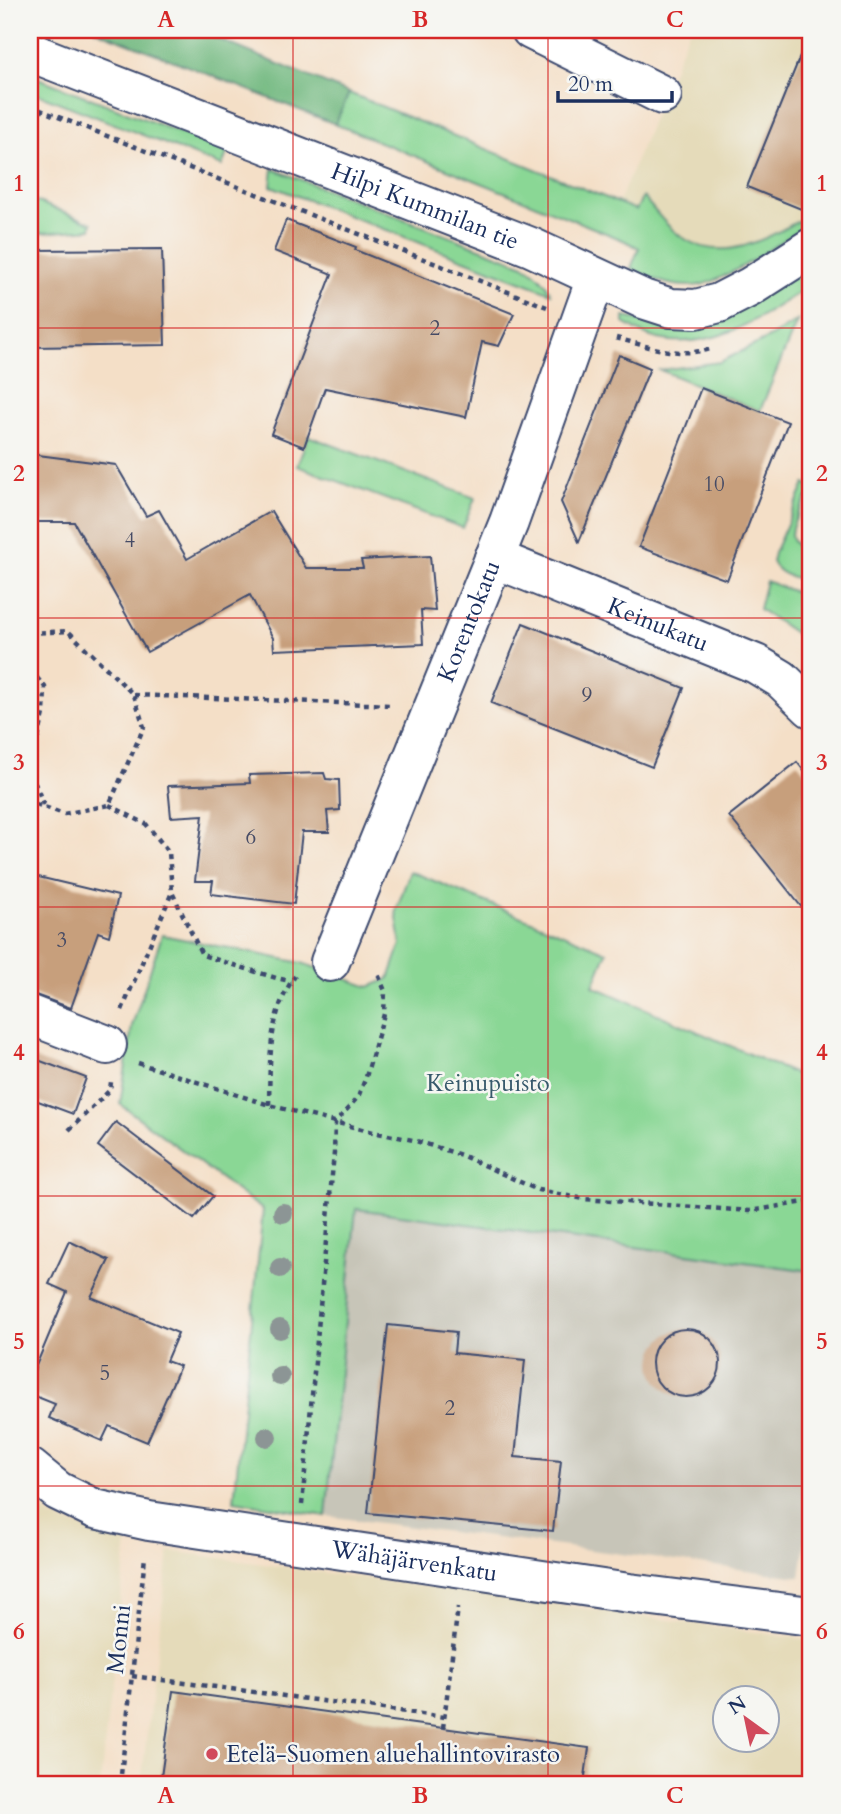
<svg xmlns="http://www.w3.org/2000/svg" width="841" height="1814" font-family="Cardo,serif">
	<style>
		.built { fill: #e5dbba; fill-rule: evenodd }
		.industrial { fill: #c7c5b8 }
		.green { fill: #8ad795; stroke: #52837a; stroke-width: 2 }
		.forest { fill: #6fb87e; stroke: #45746e; stroke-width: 2 }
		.building { fill: #c79f7b }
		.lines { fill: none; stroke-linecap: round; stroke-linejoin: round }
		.minor-casing { stroke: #3c496e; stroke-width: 42 }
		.path { stroke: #3c496e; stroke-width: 4.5; stroke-dasharray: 5 5; stroke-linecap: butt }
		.minor { stroke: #fff; stroke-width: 38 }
		.tree { fill: #8c9595 }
		.grid { fill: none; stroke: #d62828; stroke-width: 2; stroke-opacity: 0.55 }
		.poi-dot { fill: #d1495b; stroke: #f6f6f2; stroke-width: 2.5 }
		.labels { text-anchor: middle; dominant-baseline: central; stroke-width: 5; stroke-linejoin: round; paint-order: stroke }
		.number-label { font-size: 21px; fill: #464b65 }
		.street-label { font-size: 24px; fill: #1b2f5e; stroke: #f6f6f2 }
		.park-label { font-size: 24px; fill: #37596c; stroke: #f6f6f2 }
		.poi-label { font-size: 24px; fill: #1b2f5e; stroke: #f6f6f2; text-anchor: start }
		.neatline { fill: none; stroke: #d62828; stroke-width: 2.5 }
		.grid-label { font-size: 23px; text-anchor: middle; font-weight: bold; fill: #d62828 }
	</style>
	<rect width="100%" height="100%" fill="#f6f6f2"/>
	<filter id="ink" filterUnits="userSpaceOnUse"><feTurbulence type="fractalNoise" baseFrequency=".0143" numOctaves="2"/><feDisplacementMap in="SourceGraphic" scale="14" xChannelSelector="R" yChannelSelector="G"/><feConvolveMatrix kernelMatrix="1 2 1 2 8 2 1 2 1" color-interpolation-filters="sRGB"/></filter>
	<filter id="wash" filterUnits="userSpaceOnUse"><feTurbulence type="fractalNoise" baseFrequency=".00686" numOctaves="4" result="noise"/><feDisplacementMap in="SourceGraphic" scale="28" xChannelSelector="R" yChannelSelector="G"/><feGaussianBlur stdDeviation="1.57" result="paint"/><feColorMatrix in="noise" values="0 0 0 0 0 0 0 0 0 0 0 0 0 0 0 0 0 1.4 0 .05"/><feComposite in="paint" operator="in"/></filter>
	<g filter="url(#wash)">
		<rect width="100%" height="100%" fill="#f4dfc7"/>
		<!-- built -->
		<g class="built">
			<polygon points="689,30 811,30 811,218 739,263 691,269 619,202"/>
			<polygon points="30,1500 53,1518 127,1543 100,1784 30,1784"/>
			<path d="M 169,1551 L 811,1640 L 811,1784 L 141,1784 ZM 726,1699 L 768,1699 L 768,1741 L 726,1741 Z"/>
		</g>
		<!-- industrial -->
		<polygon class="industrial" points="356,1209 811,1271 811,1496 800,1577 326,1516"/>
		<!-- green -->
		<g class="green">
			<polygon points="30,75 228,151 222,166 32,92 30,90"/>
			<path d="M 349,93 L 636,210 L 643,197 C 656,211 668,229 685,239 C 728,266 773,234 811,214 L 811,222 C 784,239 723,285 693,286 C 670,287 651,279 631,268 L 639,248 L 623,240 L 335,124 Z"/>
			<path d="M 273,169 L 524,265 C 536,272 545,280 551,293 L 271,186 Z"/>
			<polygon points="30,199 92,223 91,229 30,234"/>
			<path d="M 811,265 L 811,285 C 764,314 717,352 658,339 C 646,337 634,329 624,323 L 624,317 L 684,328 Z"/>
			<polygon points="797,321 760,411 660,370 720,362 769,338"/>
			<polygon points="308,436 475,498 463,528 297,466"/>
			<path d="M 805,484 L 811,486 L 811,498 L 807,497 C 797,517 775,545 811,550 L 811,579 C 796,579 779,576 772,562 L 774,553 Z"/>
			<polygon points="766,581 800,594 811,594 811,644 759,609"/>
			<polygon points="410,871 607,952 593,986 811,1081 811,1271 356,1209 326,1516 234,1501 263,1210 120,1104 132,1026 162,935 302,963 369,987 389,979 401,944 396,911"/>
		</g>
		<!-- forest -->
		<polygon class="forest" points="95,30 196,30 349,93 335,124"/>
		<g id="blocks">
			<!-- building -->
			<g class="building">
				<polygon points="810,32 811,32 811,213 747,187"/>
				<polygon points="286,220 356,247 355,250 514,314 499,346 482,342 466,417 325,388 304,447 271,434 332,274 274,251"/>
				<polygon points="162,249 165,345 30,347 30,250"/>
				<polygon points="619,355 650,368 579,542 561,502"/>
				<polygon points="701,388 788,422 727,580 639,547"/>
				<polygon points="30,454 116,465 146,516 159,510 187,559 271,511 306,568 363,568 361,560 430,556 435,611 421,610 423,644 274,650 273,638 250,595 147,652 74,522 30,522"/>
				<polygon points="523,623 684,688 652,767 491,703"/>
				<polygon points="797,762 811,780 811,919 729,816"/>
				<polygon points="324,773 326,779 339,780 340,810 327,811 329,832 302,832 294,904 211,894 213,881 195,881 203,815 171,817 168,786 250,783 249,775"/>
				<polygon points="30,875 118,896 109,936 98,932 71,1008 30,993"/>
				<polygon points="30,1057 86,1078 73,1114 30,1098"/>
				<polygon points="116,1122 213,1196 194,1219 98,1146"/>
				<polygon points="69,1241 109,1260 91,1297 178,1333 166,1361 180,1366 147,1442 109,1426 102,1441 49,1418 55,1404 30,1394 30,1380 67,1292 49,1284"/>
				<polygon points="388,1325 456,1332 454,1353 525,1360 515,1457 561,1461 553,1531 368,1513"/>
				<circle cx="686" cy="1363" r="34"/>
				<polygon points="173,1691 589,1748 584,1784 160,1784"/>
			</g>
		</g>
	</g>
	<g filter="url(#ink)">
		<use href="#blocks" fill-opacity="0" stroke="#3c496e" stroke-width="2"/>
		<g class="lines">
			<!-- minor casing -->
			<g class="minor-casing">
				<g id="minor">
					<polyline points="531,30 662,95"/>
					<path id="s1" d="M 30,52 L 531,247 L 643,299 L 671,308 L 696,309 L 719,303 L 750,287 L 811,248"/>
					<path id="s2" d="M 494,558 L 756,664 L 781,679 L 811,708"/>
					<path id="s3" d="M 330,962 L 509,522 L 596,278"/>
					<polyline points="30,1015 107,1045"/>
					<path id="s4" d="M 30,1468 L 58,1491 L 95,1509 L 149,1521 L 629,1593 L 811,1616"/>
				</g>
			</g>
			<!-- path -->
			<g class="path">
				<polyline points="30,106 547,307"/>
				<path d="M 616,338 C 647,346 681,359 713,348"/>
				<polyline points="30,633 68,631 134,695 144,727 109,805 64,814 30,802"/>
				<polyline points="30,670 45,687 44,714 30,771 45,808"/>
				<polyline points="134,695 392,705"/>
				<polyline points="109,805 146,824 169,852 172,892 202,955 276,978 291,981"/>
				<polyline points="122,1010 172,892"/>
				<polyline points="138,1063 269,1105 373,1132 413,1140 461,1155 538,1190 584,1199 750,1211 811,1201"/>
				<path d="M 269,1105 C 270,1060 268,1015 295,976"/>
				<polyline points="69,1130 110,1090 111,1082"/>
				<polyline points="302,1505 334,1153 335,1123 358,1097 366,1077 384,1014 385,991 378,974"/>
				<polyline points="132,1676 444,1717"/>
				<polyline points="443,1728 458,1607"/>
				<polyline points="120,1784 145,1557"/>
			</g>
			<!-- minor -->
			<use href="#minor" class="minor"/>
		</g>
		<!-- trees -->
		<g class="tree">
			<circle cx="283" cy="1213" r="10"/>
			<circle cx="280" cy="1268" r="10"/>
			<circle cx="280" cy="1329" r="10"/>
			<circle cx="280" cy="1376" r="10"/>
			<circle cx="267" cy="1437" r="10"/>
		</g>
	</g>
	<!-- grid -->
	<path class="grid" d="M 293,30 L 293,1784M 548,30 L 548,1784M 30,328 L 811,328M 30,618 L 811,618M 30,907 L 811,907M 30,1196 L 811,1196M 30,1486 L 811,1486"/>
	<!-- markers -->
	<circle class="poi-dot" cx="212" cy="1754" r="7"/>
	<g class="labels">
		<!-- number labels -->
		<g class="number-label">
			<text x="435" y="328">2</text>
			<text x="714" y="484">10</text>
			<text x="130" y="540">4</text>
			<text x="587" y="695">9</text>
			<text x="251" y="837">6</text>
			<text x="62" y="940">3</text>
			<text x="105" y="1373">5</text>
			<text x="450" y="1408">2</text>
		</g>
		<!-- street labels -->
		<g class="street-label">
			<text stroke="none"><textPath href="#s1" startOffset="424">Hilpi Kummilan tie</textPath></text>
			<text stroke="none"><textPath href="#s3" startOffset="368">Korentokatu</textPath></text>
			<text stroke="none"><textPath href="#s2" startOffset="177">Keinukatu</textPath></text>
			<text stroke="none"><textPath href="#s4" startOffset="401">Wähäjärvenkatu</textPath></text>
			<text transform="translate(119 1639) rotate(-84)">Monni</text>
		</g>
		<!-- park labels -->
		<g class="park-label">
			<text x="488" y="1083">Keinupuisto</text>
		</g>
		<!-- poi labels -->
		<g class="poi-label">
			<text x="226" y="1754">Etelä-Suomen aluehallintovirasto</text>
		</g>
	</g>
	<!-- margin -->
	<rect width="841" height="1814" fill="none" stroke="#f6f6f2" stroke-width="77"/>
	<!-- north arrow -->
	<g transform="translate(746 1719) rotate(327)"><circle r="33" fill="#f6f6f2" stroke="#9ea6b7" stroke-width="2"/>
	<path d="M0-5L12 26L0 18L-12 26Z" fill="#d1495b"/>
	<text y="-10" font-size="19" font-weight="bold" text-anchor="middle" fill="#1b2f5e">N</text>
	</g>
	<!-- scale -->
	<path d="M558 91v10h114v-10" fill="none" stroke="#1b2f5e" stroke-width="3.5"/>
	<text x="568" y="91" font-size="21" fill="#1b2f5e" stroke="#f6f6f2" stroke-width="5" paint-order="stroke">20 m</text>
	<rect x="38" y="38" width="764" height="1738" class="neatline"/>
	<g class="grid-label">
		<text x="166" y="27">A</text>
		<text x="420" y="27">B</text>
		<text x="675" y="27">C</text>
		<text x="19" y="191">1</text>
		<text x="822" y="191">1</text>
		<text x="19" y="481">2</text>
		<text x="822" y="481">2</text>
		<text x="19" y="770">3</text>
		<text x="822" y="770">3</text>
		<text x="19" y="1060">4</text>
		<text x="822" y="1060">4</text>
		<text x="19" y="1349">5</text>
		<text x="822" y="1349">5</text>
		<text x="19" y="1639">6</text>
		<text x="822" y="1639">6</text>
		<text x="166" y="1803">A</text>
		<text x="420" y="1803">B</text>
		<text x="675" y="1803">C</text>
	</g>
</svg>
